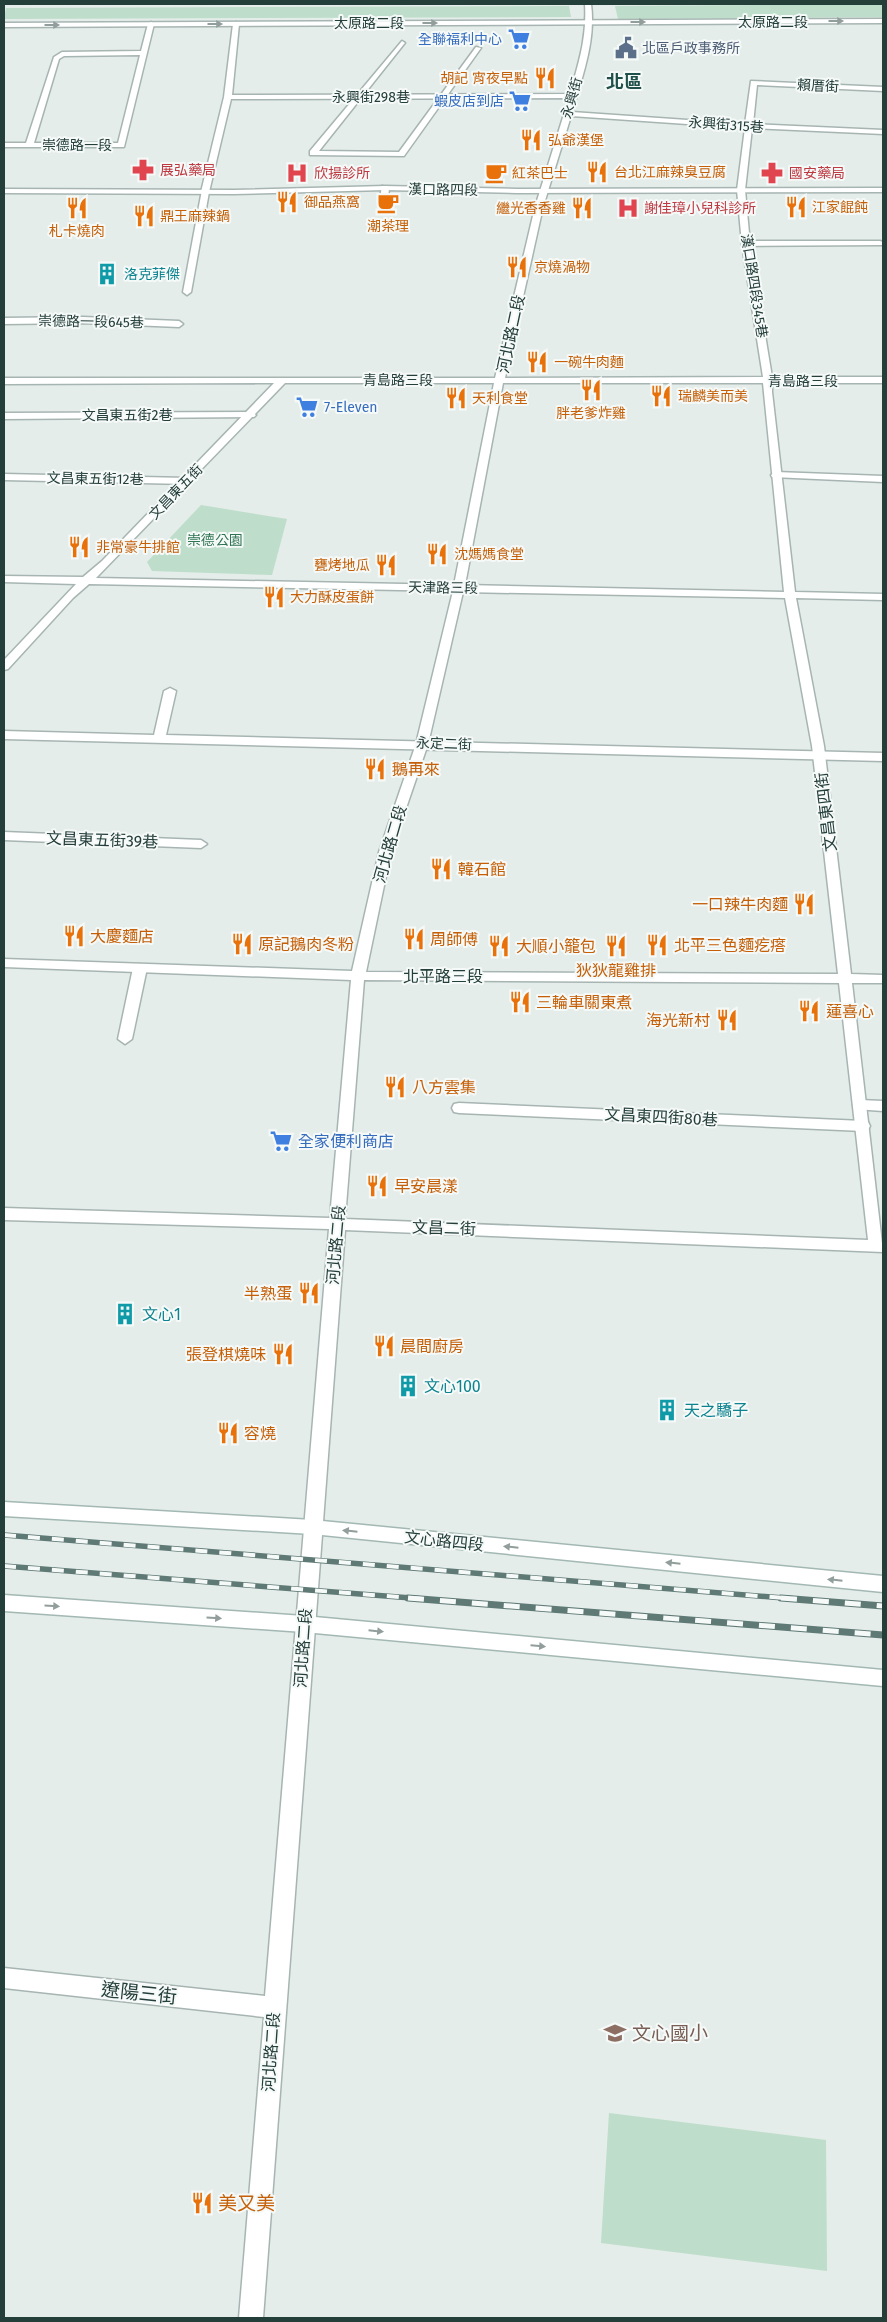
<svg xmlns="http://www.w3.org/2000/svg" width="887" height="2322" font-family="'Fira Sans','Noto Sans TC',sans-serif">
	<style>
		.green { fill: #beddca }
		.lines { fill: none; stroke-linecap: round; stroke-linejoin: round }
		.service-casing { stroke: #a7b5b2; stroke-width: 3 }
		.minor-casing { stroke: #a7b5b2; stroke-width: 3 }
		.tertiary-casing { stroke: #a7b5b2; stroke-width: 3 }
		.secondary-casing { stroke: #a3b8b3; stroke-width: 3 }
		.service { fill: #fff; fill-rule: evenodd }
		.minor { fill: #fff; fill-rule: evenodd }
		.tertiary { fill: #fff; fill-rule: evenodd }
		.secondary { fill: #fff; fill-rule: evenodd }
		.rail-far1-casing { stroke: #5f7975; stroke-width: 5.5 }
		.rail-casing { stroke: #5f7975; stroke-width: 7 }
		.rail-far1 { stroke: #f5f9f8; stroke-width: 4; stroke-dasharray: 12; stroke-linecap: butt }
		.rail { stroke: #f5f9f8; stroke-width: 5; stroke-dasharray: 16; stroke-linecap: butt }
		.oneway { fill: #929e9c }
		.labels { text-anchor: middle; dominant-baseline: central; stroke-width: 4; stroke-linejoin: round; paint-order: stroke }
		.far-street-label { font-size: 14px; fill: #243e3a; stroke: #f5f9f8 }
		.far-shop-label { font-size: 14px; fill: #366cbe; stroke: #f5f9f8; text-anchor: end }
		.far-service-label { font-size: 14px; fill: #4e5e75; stroke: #f5f9f8; text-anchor: start }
		.far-food-label { font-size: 14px; fill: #c56008; stroke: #f5f9f8; text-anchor: start }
		.far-health-label { font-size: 14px; fill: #be3a42; stroke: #f5f9f8; text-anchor: start }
		.far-culture-label { font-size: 14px; fill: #0d838f; stroke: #f5f9f8; text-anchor: start }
		.far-park-label { font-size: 14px; fill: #2f7452; stroke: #f5f9f8 }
		.street-label { font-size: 16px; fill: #243e3a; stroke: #f5f9f8 }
		.food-label { font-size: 16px; fill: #c56008; stroke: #f5f9f8; text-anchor: start }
		.shop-label { font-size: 16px; fill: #366cbe; stroke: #f5f9f8; text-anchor: start }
		.culture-label { font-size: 16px; fill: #0d838f; stroke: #f5f9f8; text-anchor: start }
		.far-district-label { font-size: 18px; font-weight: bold; fill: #20504a; stroke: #f5f9f8 }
		.near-street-label { font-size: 19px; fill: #243e3a; stroke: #f5f9f8 }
		.near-education-label { font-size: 19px; fill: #785e54; stroke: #f5f9f8; text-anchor: start }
		.near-food-label { font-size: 19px; fill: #c56008; stroke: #f5f9f8; text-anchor: start }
	</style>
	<rect width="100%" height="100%" fill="#e4edea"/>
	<!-- green -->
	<g class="green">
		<polygon points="883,4 883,17 618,19 615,6"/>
		<polygon points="569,6 571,17 4,19 6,8"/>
		<polygon points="201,505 287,519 272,575 152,571 147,562"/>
		<polygon points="609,2113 826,2140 827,2271 601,2243"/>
	</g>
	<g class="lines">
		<!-- service casing -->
		<g class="service-casing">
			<g id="service">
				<polygon points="402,41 405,43 404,44 319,151 399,152 476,47 481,48 404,156 310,155 310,151"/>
				<polygon points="382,186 389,188 388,198 384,200 380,198"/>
				<polygon points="202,190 209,192 191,292 187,295 183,292"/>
				<polygon points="746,241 880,241 883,242 883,245 743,246 743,242"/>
				<polygon points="83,317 179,321 183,324 179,327 83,323 4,324 4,318"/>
				<polygon points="251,412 256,415 254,417 4,419 4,413"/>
				<polygon points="776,472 883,476 883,482 772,477 771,475"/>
				<polygon points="4,474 187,478 192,481 187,484 4,480"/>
				<polygon points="170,688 176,691 166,735 883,753 883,761 4,739 4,731 154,735 164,691"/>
				<polygon points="4,832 201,840 207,844 201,848 4,840"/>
				<polygon points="140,964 147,968 132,1039 125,1044 118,1039 133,968"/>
				<polygon points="860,1100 883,1101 883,1111 855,1109 853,1105 855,1101"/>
				<polygon points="459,1103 863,1121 868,1122 870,1126 868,1130 863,1131 459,1113 454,1112 452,1108 454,1104"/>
			</g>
		</g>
		<!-- minor casing -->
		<g class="minor-casing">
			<g id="minor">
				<path d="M 585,4 L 591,4 C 596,41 582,77 572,112 L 745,124 L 751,81 L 883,87 L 883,91 L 757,85 L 753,124 L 883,130 L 883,134 L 752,128 L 745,190 L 750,244 L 772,377 L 883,377 L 883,383 L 772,383 L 772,392 L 795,592 L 883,594 L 883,600 L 796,598 L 824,746 L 851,974 L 883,975 L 883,983 L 852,983 L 883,1252 L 345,1230 L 263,2318 L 239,2318 L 264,2017 L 4,1988 L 4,1968 L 265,1996 L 329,1229 L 4,1220 L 4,1208 L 330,1218 L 351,980 L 4,967 L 4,959 L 352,971 L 379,852 L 416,744 L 453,591 L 89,584 L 73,598 L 8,669 L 4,670 L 4,660 L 76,584 L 4,582 L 4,576 L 83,577 L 102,561 L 274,383 L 4,384 L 4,378 L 495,378 L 535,207 L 569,98 L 231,99 L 209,192 L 205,194 L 201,192 L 224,97 L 233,24 L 236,22 L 239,24 L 232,95 L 570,94 C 579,61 587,38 585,4 ZM 571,116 L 745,128 L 737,190 L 742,244 L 763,377 L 505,378 L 543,207 ZM 285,383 L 494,383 L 454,585 L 96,578 ZM 503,383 L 763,383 L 784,592 L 465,585 ZM 463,592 L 785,598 L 812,746 L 838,974 L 366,972 L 391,852 L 428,744 ZM 364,980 L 839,983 L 868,1240 L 345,1219 Z"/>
				<path d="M 151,22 L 154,24 L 124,147 L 4,147 L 4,143 L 26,143 L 54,57 L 62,52 L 141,51 L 148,24 ZM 140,55 L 118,143 L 34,143 L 59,59 L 64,56 Z"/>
			</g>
		</g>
		<!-- tertiary casing -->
		<g class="tertiary-casing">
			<g id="tertiary">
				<polygon points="883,19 883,23 4,27 4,23"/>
				<polygon points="385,186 517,189 883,188 883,192 517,193 385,190 234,194 4,193 4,189 234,190"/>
			</g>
		</g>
		<!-- secondary casing -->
		<g class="secondary-casing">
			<g id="secondary">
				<polygon points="4,1502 312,1520 883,1576 883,1592 312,1534 4,1516"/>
				<polygon points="4,1595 304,1616 883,1670 883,1686 304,1632 4,1611"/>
			</g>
		</g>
		<!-- service -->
		<use href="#service" class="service"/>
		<!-- minor -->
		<use href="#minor" class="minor"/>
		<!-- tertiary -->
		<use href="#tertiary" class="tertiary"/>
		<!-- secondary -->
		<use href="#secondary" class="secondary"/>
		<!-- rail-far1 casing -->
		<g class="rail-far1-casing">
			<g id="rail-far1">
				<polyline points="4,1535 796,1599"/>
				<polyline points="4,1566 424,1599"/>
			</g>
		</g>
		<!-- rail casing -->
		<g class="rail-casing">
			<g id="rail">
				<polyline points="408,1598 883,1635"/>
				<polyline points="781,1598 883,1606"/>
			</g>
		</g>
		<!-- rail-far1 -->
		<use href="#rail-far1" class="rail-far1"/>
		<!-- rail -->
		<use href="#rail" class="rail"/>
	</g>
	<!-- one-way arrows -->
	<defs><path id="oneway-solid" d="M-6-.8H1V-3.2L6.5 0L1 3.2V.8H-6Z" transform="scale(1.25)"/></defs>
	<g class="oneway">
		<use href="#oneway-solid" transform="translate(836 21)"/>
		<use href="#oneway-solid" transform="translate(638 22)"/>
		<use href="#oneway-solid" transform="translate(430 23)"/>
		<use href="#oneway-solid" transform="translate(215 24)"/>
		<use href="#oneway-solid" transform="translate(52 25)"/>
		<use href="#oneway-solid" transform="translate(350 1531) rotate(-174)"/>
		<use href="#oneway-solid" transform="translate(511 1547) rotate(-174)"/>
		<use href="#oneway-solid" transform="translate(673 1563) rotate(-174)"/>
		<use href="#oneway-solid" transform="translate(835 1580) rotate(-174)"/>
		<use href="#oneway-solid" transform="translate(52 1606) rotate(4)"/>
		<use href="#oneway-solid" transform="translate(214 1618) rotate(4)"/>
		<use href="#oneway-solid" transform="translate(376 1631) rotate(6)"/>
		<use href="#oneway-solid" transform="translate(538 1646) rotate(5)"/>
	</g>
	<!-- icons -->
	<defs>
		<g id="supermarket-bare" transform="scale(1.725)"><path d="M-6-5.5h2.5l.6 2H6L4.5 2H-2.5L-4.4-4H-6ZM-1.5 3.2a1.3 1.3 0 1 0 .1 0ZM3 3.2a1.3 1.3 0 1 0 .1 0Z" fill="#3f7fe0" stroke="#f5f9f8" stroke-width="2.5" paint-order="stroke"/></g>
		<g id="civic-bare" transform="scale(1.725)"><path d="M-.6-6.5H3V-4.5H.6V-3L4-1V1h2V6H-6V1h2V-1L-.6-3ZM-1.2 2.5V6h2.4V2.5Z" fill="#5c6f8a" stroke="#f5f9f8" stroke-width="2.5" paint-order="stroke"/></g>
		<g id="restaurant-bare" transform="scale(1.725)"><path d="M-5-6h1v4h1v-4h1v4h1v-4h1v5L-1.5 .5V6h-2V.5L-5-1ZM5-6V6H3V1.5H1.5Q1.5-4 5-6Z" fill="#e8710a" stroke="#f5f9f8" stroke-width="2.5" paint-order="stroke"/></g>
		<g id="pharmacy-bare" transform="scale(1.725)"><path d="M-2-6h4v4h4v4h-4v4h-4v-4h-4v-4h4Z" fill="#e0444e" stroke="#f5f9f8" stroke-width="2.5" paint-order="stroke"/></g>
		<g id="hospital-bare" transform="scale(1.725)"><path d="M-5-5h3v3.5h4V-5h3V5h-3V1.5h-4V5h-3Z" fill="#e0444e" stroke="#f5f9f8" stroke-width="2.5" paint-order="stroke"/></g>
		<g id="cafe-bare" transform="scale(1.725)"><path d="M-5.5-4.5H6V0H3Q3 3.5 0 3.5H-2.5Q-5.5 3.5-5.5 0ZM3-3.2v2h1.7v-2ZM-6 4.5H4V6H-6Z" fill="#e8710a" stroke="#f5f9f8" stroke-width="2.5" paint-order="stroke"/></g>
		<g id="building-bare" transform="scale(1.725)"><path d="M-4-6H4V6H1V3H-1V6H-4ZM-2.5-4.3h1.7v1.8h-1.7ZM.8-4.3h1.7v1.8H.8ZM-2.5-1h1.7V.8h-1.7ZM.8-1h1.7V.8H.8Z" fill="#0f9aa8" stroke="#f5f9f8" stroke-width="2.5" paint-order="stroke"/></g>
		<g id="school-bare" transform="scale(1.725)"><path d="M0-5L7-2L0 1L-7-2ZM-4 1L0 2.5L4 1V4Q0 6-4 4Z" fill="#8d6e63" stroke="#f5f9f8" stroke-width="2.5" paint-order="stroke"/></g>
	</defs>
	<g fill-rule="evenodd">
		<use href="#supermarket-bare" x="519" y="39"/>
		<use href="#civic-bare" x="626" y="48"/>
		<use href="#restaurant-bare" x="545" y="78"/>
		<use href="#supermarket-bare" x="520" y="101"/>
		<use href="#restaurant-bare" x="531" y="140"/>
		<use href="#pharmacy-bare" x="143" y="170"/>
		<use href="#restaurant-bare" x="597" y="172"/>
		<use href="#hospital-bare" x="297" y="173"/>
		<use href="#cafe-bare" x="496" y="173"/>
		<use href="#pharmacy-bare" x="772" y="173"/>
		<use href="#restaurant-bare" x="287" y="202"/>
		<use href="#cafe-bare" x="388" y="203"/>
		<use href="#restaurant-bare" x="796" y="207"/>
		<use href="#restaurant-bare" x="77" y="208"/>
		<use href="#restaurant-bare" x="582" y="208"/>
		<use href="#hospital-bare" x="628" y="208"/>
		<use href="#restaurant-bare" x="144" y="216"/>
		<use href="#restaurant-bare" x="517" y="267"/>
		<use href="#building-bare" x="107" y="274"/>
		<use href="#restaurant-bare" x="537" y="362"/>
		<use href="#restaurant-bare" x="591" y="390"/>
		<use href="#restaurant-bare" x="661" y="396"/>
		<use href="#restaurant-bare" x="456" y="398"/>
		<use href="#supermarket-bare" x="307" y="407"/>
		<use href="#restaurant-bare" x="79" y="547"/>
		<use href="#restaurant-bare" x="437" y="554"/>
		<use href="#restaurant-bare" x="386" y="565"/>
		<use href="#restaurant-bare" x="274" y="597"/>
		<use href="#restaurant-bare" x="375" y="769"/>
		<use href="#restaurant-bare" x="441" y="869"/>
		<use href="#restaurant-bare" x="804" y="904"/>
		<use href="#restaurant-bare" x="74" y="936"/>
		<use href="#restaurant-bare" x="414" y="939"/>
		<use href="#restaurant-bare" x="242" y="944"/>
		<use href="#restaurant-bare" x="657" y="945"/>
		<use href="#restaurant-bare" x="499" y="946"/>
		<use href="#restaurant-bare" x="616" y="946"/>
		<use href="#restaurant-bare" x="520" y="1002"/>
		<use href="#restaurant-bare" x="809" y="1011"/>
		<use href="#restaurant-bare" x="727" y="1020"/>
		<use href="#restaurant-bare" x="395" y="1087"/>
		<use href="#supermarket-bare" x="281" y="1141"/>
		<use href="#restaurant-bare" x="377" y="1186"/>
		<use href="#restaurant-bare" x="309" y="1293"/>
		<use href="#building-bare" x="125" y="1314"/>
		<use href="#restaurant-bare" x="384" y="1346"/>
		<use href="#restaurant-bare" x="283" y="1354"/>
		<use href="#building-bare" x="408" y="1386"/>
		<use href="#building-bare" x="667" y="1410"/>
		<use href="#restaurant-bare" x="228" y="1433"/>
		<use href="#school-bare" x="615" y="2033"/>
		<use href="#restaurant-bare" x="202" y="2203"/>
	</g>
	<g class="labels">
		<!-- far-street labels -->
		<g class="far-street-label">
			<text x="773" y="22">太原路二段</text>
			<text x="369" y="23">太原路二段</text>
			<text transform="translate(818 86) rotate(3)">賴厝街</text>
			<text x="371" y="97">永興街298巷</text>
			<text transform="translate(572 98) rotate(-74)">永興街</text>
			<text transform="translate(726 125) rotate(4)">永興街315巷</text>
			<text x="77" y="145">崇德路一段</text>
			<text transform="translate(443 190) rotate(1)">漢口路四段</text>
			<text transform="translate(754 286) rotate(81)">漢口路四段345巷</text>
			<text transform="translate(91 322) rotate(1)">崇德路一段645巷</text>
			<text x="398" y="380">青島路三段</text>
			<text x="803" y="381">青島路三段</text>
			<text x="127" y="415">文昌東五街2巷</text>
			<text transform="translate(95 479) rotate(1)">文昌東五街12巷</text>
			<text transform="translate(176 492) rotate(-46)">文昌東五街</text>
			<text transform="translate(443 588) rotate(1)">天津路三段</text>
			<text transform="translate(444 744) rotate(2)">永定二街</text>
		</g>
		<!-- far-shop labels -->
		<g class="far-shop-label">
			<text x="502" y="39">全聯福利中心</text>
			<text x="504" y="101">蝦皮店到店</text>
			<text x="324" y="407" text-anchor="start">7-Eleven</text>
		</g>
		<!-- far-service labels -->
		<g class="far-service-label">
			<text x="642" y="48">北區戶政事務所</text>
		</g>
		<!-- far-food labels -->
		<g class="far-food-label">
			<text x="528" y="78" text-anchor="end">胡記 宵夜早點</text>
			<text x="548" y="140">弘爺漢堡</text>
			<text x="614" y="172">台北江麻辣臭豆腐</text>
			<text x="512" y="173">紅茶巴士</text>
			<text x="304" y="202">御品燕窩</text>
			<text x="812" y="207">江家餛飩</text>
			<text x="566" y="208" text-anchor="end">繼光香香雞</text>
			<text x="160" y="216">鼎王麻辣鍋</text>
			<text x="388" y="226" text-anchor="middle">潮茶理</text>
			<text x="77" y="231" text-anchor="middle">札卡燒肉</text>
			<text x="534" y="267">京燒渦物</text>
			<text x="554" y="362">一碗牛肉麵</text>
			<text x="678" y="396">瑞麟美而美</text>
			<text x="472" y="398">天利食堂</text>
			<text x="591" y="413" text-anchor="middle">胖老爹炸雞</text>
			<text x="96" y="547">非常豪牛排館</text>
			<text x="454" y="554">沈媽媽食堂</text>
			<text x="370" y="565" text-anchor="end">甕烤地瓜</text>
			<text x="290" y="597">大力酥皮蛋餅</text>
		</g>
		<!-- far-health labels -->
		<g class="far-health-label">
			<text x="160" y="170">展弘藥局</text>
			<text x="314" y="173">欣揚診所</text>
			<text x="789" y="173">國安藥局</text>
			<text x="644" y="208">謝佳璋小兒科診所</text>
		</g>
		<!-- far-culture labels -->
		<g class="far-culture-label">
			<text x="124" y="274">洛克菲傑</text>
		</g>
		<!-- far-park labels -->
		<g class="far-park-label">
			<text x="215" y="540">崇德公園</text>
		</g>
		<!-- street labels -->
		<g class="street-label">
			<text transform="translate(511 334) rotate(-78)">河北路二段</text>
			<text transform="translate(826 812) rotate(-97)">文昌東四街</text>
			<text transform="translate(102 840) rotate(2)">文昌東五街39巷</text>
			<text transform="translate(390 844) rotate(-74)">河北路二段</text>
			<text x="443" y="976">北平路三段</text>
			<text transform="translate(661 1117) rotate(3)">文昌東四街80巷</text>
			<text transform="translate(444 1228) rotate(2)">文昌二街</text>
			<text transform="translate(336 1245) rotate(-85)">河北路二段</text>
			<text transform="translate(444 1541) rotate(6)">文心路四段</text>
			<text transform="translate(303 1648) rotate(-86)">河北路二段</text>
			<text transform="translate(271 2052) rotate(-86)">河北路二段</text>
		</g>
		<!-- food labels -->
		<g class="food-label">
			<text x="392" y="769">鵝再來</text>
			<text x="458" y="869">韓石館</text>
			<text x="788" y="904" text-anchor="end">一口辣牛肉麵</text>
			<text x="90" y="936">大慶麵店</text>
			<text x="430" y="939">周師傅</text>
			<text x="258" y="944">原記鵝肉冬粉</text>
			<text x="674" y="945">北平三色麵疙瘩</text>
			<text x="516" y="946">大順小籠包</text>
			<text x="616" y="970" text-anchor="middle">狄狄龍雞排</text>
			<text x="536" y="1002">三輪車關東煮</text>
			<text x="826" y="1011">蓮喜心</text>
			<text x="710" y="1020" text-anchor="end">海光新村</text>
			<text x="412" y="1087">八方雲集</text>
			<text x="394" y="1186">早安晨漾</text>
			<text x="292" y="1293" text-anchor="end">半熟蛋</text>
			<text x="400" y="1346">晨間廚房</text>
			<text x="266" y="1354" text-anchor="end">張登棋燒味</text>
			<text x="244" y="1433">容燒</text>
		</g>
		<!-- shop labels -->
		<g class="shop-label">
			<text x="298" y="1141">全家便利商店</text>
		</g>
		<!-- culture labels -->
		<g class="culture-label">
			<text x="142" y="1314">文心1</text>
			<text x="424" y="1386">文心100</text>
			<text x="684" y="1410">天之驕子</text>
		</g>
		<!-- far-district labels -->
		<g class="far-district-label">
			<text x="624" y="82">北區</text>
		</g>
		<!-- near-street labels -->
		<g class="near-street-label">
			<text transform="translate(139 1993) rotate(6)">遼陽三街</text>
		</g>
		<!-- near-education labels -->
		<g class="near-education-label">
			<text x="632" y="2033">文心國小</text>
		</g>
		<!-- near-food labels -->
		<g class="near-food-label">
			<text x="218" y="2203">美又美</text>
		</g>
	</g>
	<!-- border -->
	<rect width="887" height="2322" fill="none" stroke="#243e3a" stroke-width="10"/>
</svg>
